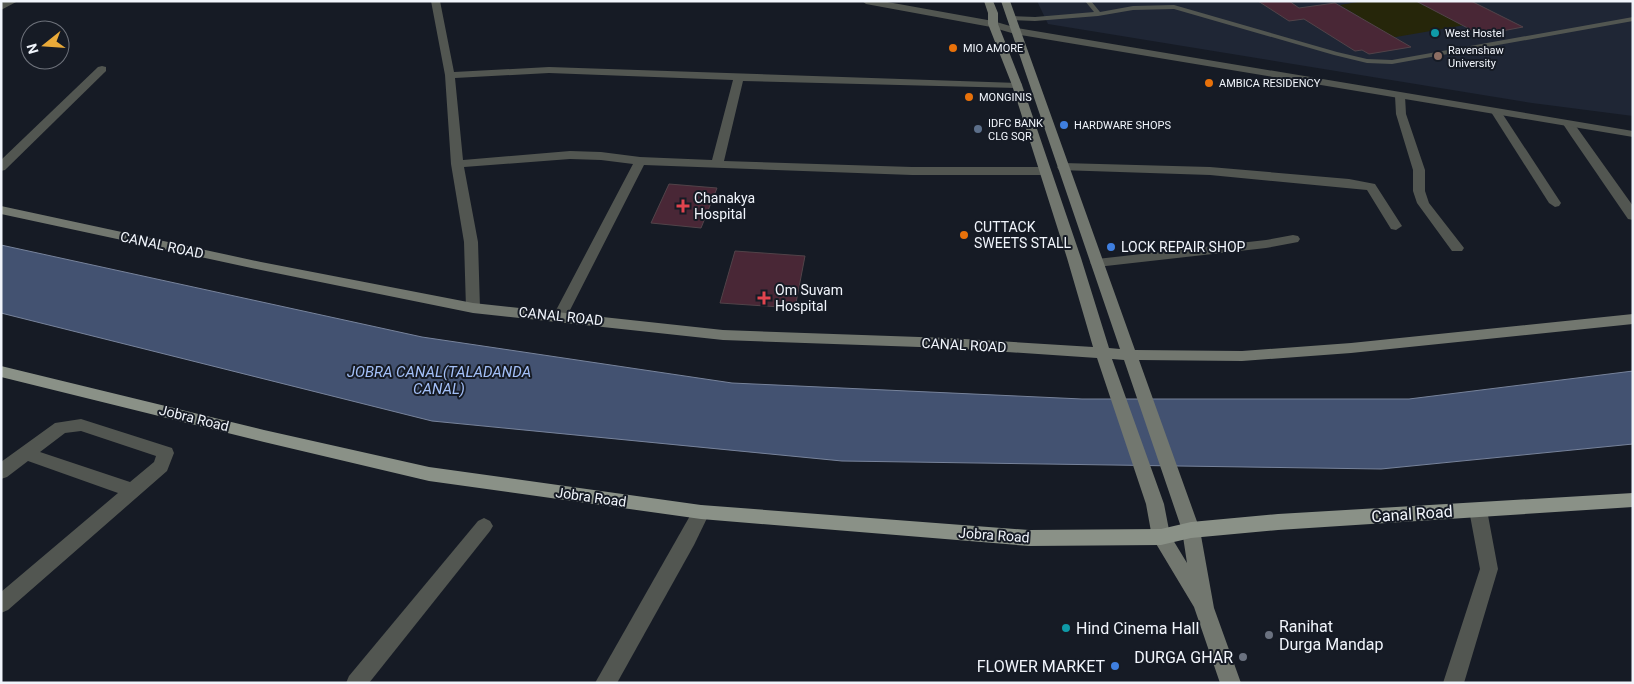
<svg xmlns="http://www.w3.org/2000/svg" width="1634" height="684" font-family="Roboto,sans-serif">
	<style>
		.built { fill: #1f2635 }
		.green { fill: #26260a }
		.water { fill: #435271; stroke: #77839b }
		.building { fill: #492736; stroke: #514349 }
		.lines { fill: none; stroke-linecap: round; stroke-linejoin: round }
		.service { fill: #525651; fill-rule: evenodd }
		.minor { fill: #525651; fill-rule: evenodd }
		.tertiary { fill: #525651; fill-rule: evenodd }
		.secondary { fill: #72776f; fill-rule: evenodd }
		.primary { fill: #8a9187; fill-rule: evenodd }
		.culture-dot { fill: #0f9aa8; stroke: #161b25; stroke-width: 2 }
		.food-dot { fill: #e8710a; stroke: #161b25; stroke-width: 2 }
		.education-dot { fill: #8d6e63; stroke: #161b25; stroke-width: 2 }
		.shop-dot { fill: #3f7fe0; stroke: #161b25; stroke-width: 2 }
		.service-dot { fill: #5c6f8a; stroke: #161b25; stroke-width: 2 }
		.health-dot { fill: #e0444e; stroke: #161b25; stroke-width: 2 }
		.worship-dot { fill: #6b7280; stroke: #161b25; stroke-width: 2 }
		.labels { text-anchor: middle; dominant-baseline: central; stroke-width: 4; stroke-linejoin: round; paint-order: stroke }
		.far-poi-label { font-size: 11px; fill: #f1f5fc; stroke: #161b25; text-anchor: start }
		.poi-label { font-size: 14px; fill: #f1f5fc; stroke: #161b25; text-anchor: start }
		.street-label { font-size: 14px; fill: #f1f5fc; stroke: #161b25 }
		.water-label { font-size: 15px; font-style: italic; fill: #a4c0f8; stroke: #161b25 }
		.near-street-label { font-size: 16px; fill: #f1f5fc; stroke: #161b25 }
		.near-poi-label { font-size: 16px; fill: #f1f5fc; stroke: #161b25; text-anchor: start }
	</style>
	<rect width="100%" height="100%" fill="#161b25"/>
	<!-- built -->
	<polygon class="built" points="1037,1 1633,1 1633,116 1532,103 1048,24"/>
	<!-- green -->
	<polygon class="green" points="1364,1 1416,1 1424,6 1451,1 1494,20 1367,42 1358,16 1340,5"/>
	<!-- water -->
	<polygon class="water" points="1,245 422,337 732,383 1082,399 1409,399 1633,371 1633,444 1381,469 842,461 432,421 1,313"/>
	<!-- building -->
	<g class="building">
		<polygon points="1258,1 1289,1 1299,8 1335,3 1411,47 1369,54 1362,50 1355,51 1304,19 1289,21"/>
		<polygon points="1416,1 1471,1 1523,27 1481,35"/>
		<polygon points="669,184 717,188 701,228 651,223"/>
		<polygon points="735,251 805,256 795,308 720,303"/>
	</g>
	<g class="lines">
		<!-- service -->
		<polygon class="service" points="1085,1 1091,1 1100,12 1133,6 1174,5 1337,52 1367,59 1392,60 1633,17 1633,21 1392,64 1367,63 1334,55 1174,9 1133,10 1098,16 1035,21 1011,20 1008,18 1011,16 1035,17 1094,12"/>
		<!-- minor -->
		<g class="minor">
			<polygon points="6,1 18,1 1,10 1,3"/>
			<path d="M 431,1 L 440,1 L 454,72 L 549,67 L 1021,83 L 1022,85 L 1021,87 L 1017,88 L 743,81 L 724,161 L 912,167 L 1045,167 L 1051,171 L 1045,175 L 912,175 L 644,165 L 567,316 L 565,319 L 555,319 L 553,316 L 633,164 L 601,160 L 570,159 L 464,167 L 478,242 L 480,308 L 478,311 L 468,311 L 466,308 L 464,242 L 451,164 L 445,75 ZM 549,73 L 733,80 L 712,160 L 640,157 L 601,152 L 570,151 L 463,160 L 455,78 Z"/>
			<polygon points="102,66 106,67 106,71 5,170 1,171 1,160 98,67"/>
			<polygon points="1400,93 1405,96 1406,114 1425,170 1425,191 1429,203 1464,248 1462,251 1452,251 1417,203 1413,191 1413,170 1396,114 1395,96"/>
			<polygon points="1496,109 1500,110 1561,203 1559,206 1555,207 1549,203 1491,112"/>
			<polygon points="1569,121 1573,122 1633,206 1633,220 1628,219 1571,136 1563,124"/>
			<polygon points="1063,163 1210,167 1349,179 1375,184 1402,226 1396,230 1391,229 1367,190 1210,175 1059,170 1057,167"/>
			<polygon points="1293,235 1298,236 1300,239 1298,242 1266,248 1097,267 1090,263 1097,259 1266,240"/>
			<path d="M 81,419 L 172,448 L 174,453 L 167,471 L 8,610 L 1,613 L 1,592 L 118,493 L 28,461 L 7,477 L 1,479 L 1,462 L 55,423 ZM 81,431 L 156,456 L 154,462 L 130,482 L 40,452 L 65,433 Z"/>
			<polygon points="1478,503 1484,505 1487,510 1498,569 1464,683 1443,683 1480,569 1469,510 1472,505"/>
			<polygon points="701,505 707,507 710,512 694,545 617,683 595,683 695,507"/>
			<polygon points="484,518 490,521 493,526 490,531 369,683 346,683 349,676 478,521"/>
		</g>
		<!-- tertiary -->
		<polygon class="tertiary" points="862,1 882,1 993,21 1017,28 1633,131 1633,137 1015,34 991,27 866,4"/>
		<!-- secondary -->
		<path class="secondary" d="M 984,1 L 993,1 L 998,13 L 998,24 L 1022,85 L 1081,258 L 1109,348 L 1120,349 L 1001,1 L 1010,1 L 1135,350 L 1242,351 L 1351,343 L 1633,314 L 1633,324 L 1351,353 L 1242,361 L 1139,360 L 1200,530 L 1214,608 L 1241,683 L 1220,683 L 1194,607 L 1152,537 L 1146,504 L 1097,358 L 948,348 L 723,340 L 473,313 L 261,270 L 1,214 L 1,206 L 261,262 L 473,303 L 723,330 L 948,338 L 1093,347 L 1067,258 L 1012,85 L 988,24 L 988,13 ZM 1112,359 L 1124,360 L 1182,530 L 1187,563 L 1170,535 L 1164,504 Z"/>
		<!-- primary -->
		<polygon class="primary" points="1,366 264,430 429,467 701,505 1029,530 1161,529 1191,522 1278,514 1633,493 1633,507 1278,530 1191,538 1161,545 1029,546 701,519 429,481 264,442 1,377"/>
	</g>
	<!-- markers -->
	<g class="culture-dot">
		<circle cx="1435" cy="33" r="5"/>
		<circle cx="1066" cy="628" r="5"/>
	</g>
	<g class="food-dot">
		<circle cx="953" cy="48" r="5"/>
		<circle cx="1209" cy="83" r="5"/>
		<circle cx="969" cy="97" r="5"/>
		<circle cx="964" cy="235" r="5"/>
	</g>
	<circle class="education-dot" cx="1438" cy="56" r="5"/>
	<g class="shop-dot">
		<circle cx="1064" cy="125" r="5"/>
		<circle cx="1111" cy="247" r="5"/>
		<circle cx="1115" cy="666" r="5"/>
	</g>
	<circle class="service-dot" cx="978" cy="129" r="5"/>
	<g class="health-dot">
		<path d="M680.5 198.5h5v5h5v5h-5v5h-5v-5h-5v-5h5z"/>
		<path d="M761.5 290.5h5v5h5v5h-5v5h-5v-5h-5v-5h5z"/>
	</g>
	<g class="worship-dot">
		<circle cx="1269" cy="635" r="5"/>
		<circle cx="1243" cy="657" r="5"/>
	</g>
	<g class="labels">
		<!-- far-poi labels -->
		<g class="far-poi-label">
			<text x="1445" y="33">West Hostel</text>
			<text x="963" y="48">MIO AMORE</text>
			<text x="1448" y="50">Ravenshaw<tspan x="1448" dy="13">University</tspan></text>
			<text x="1219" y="83">AMBICA RESIDENCY</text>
			<text x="979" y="97">MONGINIS</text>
			<text x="988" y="123">IDFC BANK<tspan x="988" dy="13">CLG SQR</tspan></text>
			<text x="1074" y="125">HARDWARE SHOPS</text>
		</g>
		<!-- poi labels -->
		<g class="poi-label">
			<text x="694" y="198">Chanakya<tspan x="694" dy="16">Hospital</tspan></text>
			<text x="974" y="227">CUTTACK<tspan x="974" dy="16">SWEETS STALL</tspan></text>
			<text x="1121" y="247">LOCK REPAIR SHOP</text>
			<text x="775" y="290">Om Suvam<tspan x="775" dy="16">Hospital</tspan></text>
		</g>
		<!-- street labels -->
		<g class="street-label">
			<text transform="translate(162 245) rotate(12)">CANAL ROAD</text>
			<text transform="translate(561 316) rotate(6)">CANAL ROAD</text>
			<text transform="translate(964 345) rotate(3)">CANAL ROAD</text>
			<text transform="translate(194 418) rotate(14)">Jobra Road</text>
			<text transform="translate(591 497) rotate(8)">Jobra Road</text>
			<text transform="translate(994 535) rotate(4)">Jobra Road</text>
		</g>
		<!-- water labels -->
		<g class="water-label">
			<text x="439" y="372">JOBRA CANAL(TALADANDA<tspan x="439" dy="17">CANAL)</tspan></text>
		</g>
		<!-- near-street labels -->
		<g class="near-street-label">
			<text transform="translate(1412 514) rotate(-4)">Canal Road</text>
		</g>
		<!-- near-poi labels -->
		<g class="near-poi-label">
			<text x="1279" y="626">Ranihat<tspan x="1279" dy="18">Durga Mandap</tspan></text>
			<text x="1076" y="628">Hind Cinema Hall</text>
			<text x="1233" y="657" text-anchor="end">DURGA GHAR</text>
			<text x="1105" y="666" text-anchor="end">FLOWER MARKET</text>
		</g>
	</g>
	<!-- border -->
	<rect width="1634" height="684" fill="none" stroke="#f1f5fc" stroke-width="5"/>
	<!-- north arrow -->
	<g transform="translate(45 45) rotate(253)"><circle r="24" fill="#161b25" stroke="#6e727b"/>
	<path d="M0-4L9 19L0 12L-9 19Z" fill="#eaaa39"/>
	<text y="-8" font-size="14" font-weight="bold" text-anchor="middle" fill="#f1f5fc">N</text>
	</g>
</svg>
